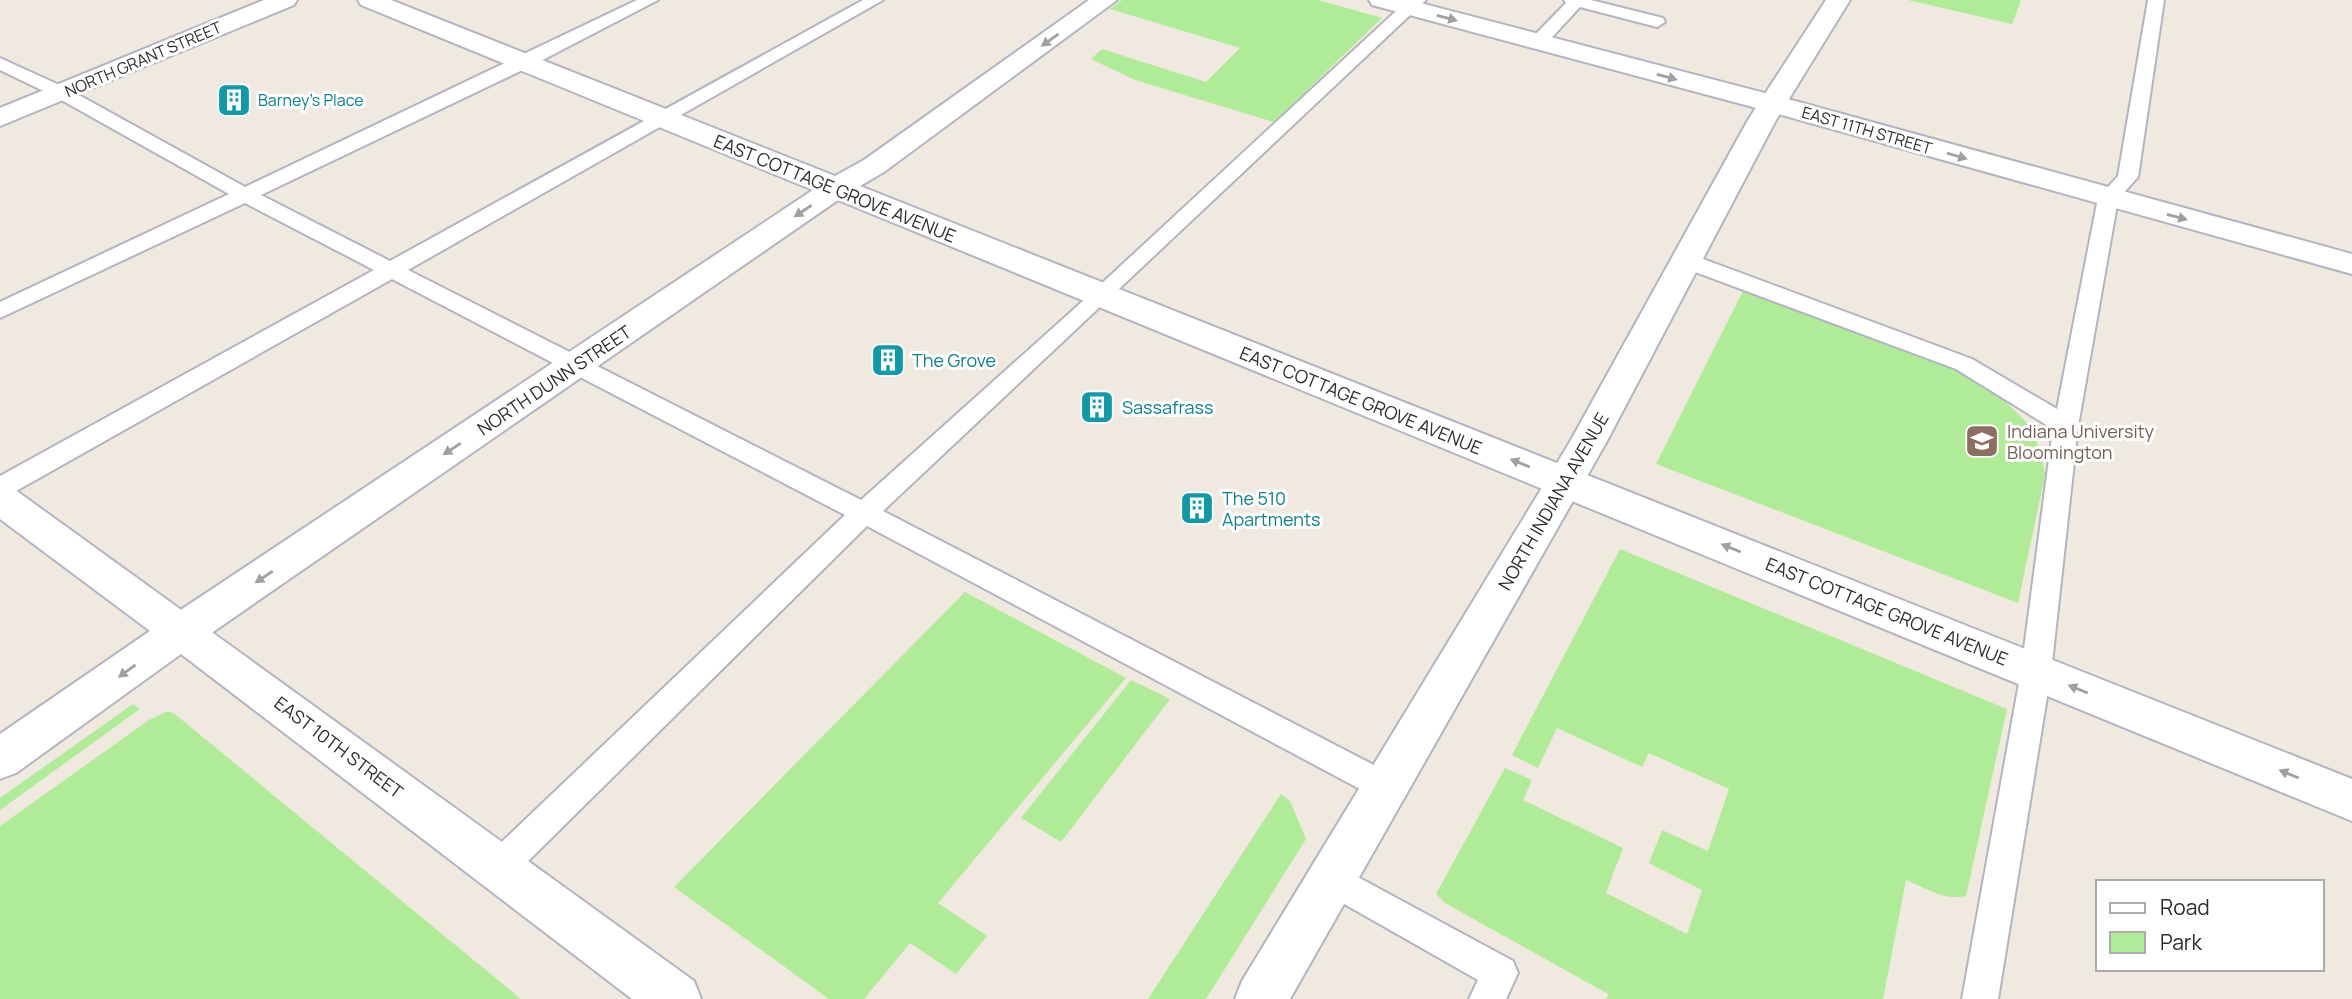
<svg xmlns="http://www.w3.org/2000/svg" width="2352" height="999" font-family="Manrope,sans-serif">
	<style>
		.green { fill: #b0eb97 }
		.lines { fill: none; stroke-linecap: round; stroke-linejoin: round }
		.service-casing { stroke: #b3b4c2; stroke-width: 4 }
		.minor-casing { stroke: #b3b4c2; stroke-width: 4 }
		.tertiary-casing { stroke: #b3b4c2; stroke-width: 4 }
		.service { fill: #fff; fill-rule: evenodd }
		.minor { fill: #fff; fill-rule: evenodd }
		.tertiary { fill: #fff; fill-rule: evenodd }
		.oneway { fill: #a0a0a0 }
		.labels { text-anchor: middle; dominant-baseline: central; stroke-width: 6; stroke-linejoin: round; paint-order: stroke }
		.far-street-label { font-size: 16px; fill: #2d2d2d; stroke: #fff }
		.far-culture-label { font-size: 16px; fill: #0d838f; stroke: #fff; text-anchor: start }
		.street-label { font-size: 18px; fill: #2d2d2d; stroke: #fff }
		.culture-label { font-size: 18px; fill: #0d838f; stroke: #fff; text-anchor: start }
		.education-label { font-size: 18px; fill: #785e54; stroke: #fff; text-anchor: start }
	</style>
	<rect width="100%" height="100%" fill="#f0e9df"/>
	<!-- green -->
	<g class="green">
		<polygon points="1122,0 1318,0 1382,18 1274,122 1135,80 1091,59 1102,49 1206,82 1240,48 1110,9"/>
		<polygon points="1908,0 2021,0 2012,24"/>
		<polygon points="1744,289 1966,373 2000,396 2030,426 2042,455 2045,475 2018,603 1656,464"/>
		<path d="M 1620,549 L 2007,709 L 1966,896 C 1944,901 1926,888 1906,880 L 1883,999 L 1607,999 L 1608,994 L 1445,903 L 1436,894 L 1505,768 L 1532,780 L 1523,800 L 1623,848 L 1606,893 L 1687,934 L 1702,890 L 1649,863 L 1662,830 L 1708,851 L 1729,789 L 1649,753 L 1642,767 L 1557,728 L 1538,768 L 1512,755 Z"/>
		<polygon points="965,592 1126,678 938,903 987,936 956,974 910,943 864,999 829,999 674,887"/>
		<polygon points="1131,680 1170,699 1061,842 1021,818"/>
		<polygon points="133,704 140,709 0,810 0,798"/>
		<polygon points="168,711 176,715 521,999 0,999 0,826 149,720"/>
		<polygon points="1281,794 1290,801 1306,839 1206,999 1148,999"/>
	</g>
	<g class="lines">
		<!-- service casing -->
		<g class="service-casing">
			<g id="service">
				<polygon points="637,0 658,0 531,66 261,195 390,261 863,0 883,0 408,270 861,500 1073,310 1408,0 1426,0 883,511 1395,776 1400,786 1395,796 1384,800 1373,796 867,526 511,878 499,882 487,878 482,867 487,856 845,515 392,279 9,495 0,497 0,476 374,270 245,203 0,318 0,302 229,194 56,97 0,70 0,58 68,89 245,187"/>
				<polygon points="1564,0 1591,0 1663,18 1665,22 1657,27 1580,7 1543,47 1531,47 1528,43 1531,39 1566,3"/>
				<polygon points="2148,0 2164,0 2138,177 2118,199 2078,426 2051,672 1998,999 1962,999 2021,672 2053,429 1956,369 1679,266 1676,261 1679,256 1695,256 1972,359 2057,409 2098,198 2118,176"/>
				<polygon points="1330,862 1513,961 1518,973 1506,999 1469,999 1478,980 1318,889 1313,878 1318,867"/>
			</g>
		</g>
		<!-- minor casing -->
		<g class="minor-casing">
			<g id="minor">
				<polygon points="264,0 297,0 294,5 0,126 0,108"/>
				<polygon points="358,0 391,0 835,176 864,160 1089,0 1117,0 884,172 860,186 2352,779 2352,821 838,200 197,643 182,648 167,643 161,631 167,619 813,190 361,5"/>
				<polygon points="1369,0 1409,0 1784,98 2352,254 2352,274 1764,110 1372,5"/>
			</g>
		</g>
		<!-- tertiary casing -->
		<g class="tertiary-casing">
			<g id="tertiary">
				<polygon points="1826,0 1850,0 1776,120 1607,441 1290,999 1235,999 1242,981 1571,440 1748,120"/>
				<polygon points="0,485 14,489 694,981 701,999 632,999 181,654 16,773 0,779 0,734 150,631 0,519"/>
			</g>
		</g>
		<!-- service -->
		<use href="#service" class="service"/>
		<!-- minor -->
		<use href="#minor" class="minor"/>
		<!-- tertiary -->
		<use href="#tertiary" class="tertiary"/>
	</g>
	<!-- one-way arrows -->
	<defs><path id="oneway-solid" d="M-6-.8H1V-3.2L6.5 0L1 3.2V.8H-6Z" transform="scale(1.75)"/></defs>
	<g class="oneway">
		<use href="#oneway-solid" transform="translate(1447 18) rotate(15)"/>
		<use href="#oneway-solid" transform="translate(1050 40) rotate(144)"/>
		<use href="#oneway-solid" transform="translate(1667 77) rotate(15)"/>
		<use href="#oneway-solid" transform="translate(1957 156) rotate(16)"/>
		<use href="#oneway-solid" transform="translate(803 211) rotate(146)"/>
		<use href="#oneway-solid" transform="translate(2177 217) rotate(15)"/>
		<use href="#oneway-solid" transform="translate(452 449) rotate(146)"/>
		<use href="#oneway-solid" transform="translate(1520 463) rotate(-158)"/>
		<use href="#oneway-solid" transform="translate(1731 548) rotate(-158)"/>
		<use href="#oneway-solid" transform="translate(264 577) rotate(146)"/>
		<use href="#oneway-solid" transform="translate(127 671) rotate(144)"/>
		<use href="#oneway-solid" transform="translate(2078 689) rotate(-158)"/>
		<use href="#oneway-solid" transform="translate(2289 774) rotate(-158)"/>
	</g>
	<!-- icons -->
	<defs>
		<g id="building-square" transform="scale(1.75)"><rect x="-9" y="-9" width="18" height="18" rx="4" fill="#0f9aa8" stroke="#fff"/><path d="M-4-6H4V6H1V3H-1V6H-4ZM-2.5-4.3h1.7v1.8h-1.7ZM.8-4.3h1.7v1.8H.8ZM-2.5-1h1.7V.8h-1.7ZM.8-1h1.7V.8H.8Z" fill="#fff"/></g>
		<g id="university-square" transform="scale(1.75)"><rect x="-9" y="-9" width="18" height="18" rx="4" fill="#8d6e63" stroke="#fff"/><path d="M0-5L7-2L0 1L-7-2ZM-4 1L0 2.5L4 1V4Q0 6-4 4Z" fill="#fff"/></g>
	</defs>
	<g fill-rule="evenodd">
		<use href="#building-square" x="234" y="100"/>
		<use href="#building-square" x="888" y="360"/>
		<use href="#building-square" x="1097" y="407"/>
		<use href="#university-square" x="1982" y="441"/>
		<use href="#building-square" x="1197" y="508"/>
	</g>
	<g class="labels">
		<!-- far-street labels -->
		<g class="far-street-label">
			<text transform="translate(143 59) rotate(-23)">NORTH GRANT STREET</text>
			<text transform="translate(1867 130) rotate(16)">EAST 11TH STREET</text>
		</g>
		<!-- far-culture labels -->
		<g class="far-culture-label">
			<text x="258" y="100">Barney's Place</text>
		</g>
		<!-- street labels -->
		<g class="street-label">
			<text transform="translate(835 188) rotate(22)">EAST COTTAGE GROVE AVENUE</text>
			<text transform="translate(554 380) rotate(-34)">NORTH DUNN STREET</text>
			<text transform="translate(1361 400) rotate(22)">EAST COTTAGE GROVE AVENUE</text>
			<text transform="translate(1553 501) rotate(-60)">NORTH INDIANA AVENUE</text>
			<text transform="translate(1887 611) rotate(22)">EAST COTTAGE GROVE AVENUE</text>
			<text transform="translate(339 747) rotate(37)">EAST 10TH STREET</text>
		</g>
		<!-- culture labels -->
		<g class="culture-label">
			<text x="912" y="360">The Grove</text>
			<text x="1122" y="407">Sassafrass</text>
			<text x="1222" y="498">The 510<tspan x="1222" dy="21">Apartments</tspan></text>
		</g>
		<!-- education labels -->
		<g class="education-label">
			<text x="2007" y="431">Indiana University<tspan x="2007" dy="21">Bloomington</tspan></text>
		</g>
	</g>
	<!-- legend -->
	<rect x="2096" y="880" width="228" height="91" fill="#ffffff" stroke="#ababab" stroke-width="2"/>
	<rect x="2110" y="903" width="35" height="10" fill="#ffffff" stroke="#ababab" stroke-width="2"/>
	<text x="2160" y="915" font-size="21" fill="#2d2d2d">Road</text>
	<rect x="2110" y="932" width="35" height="21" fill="#b0eb97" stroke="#ababab" stroke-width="2"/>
	<text x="2160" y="950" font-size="21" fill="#2d2d2d">Park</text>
</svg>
